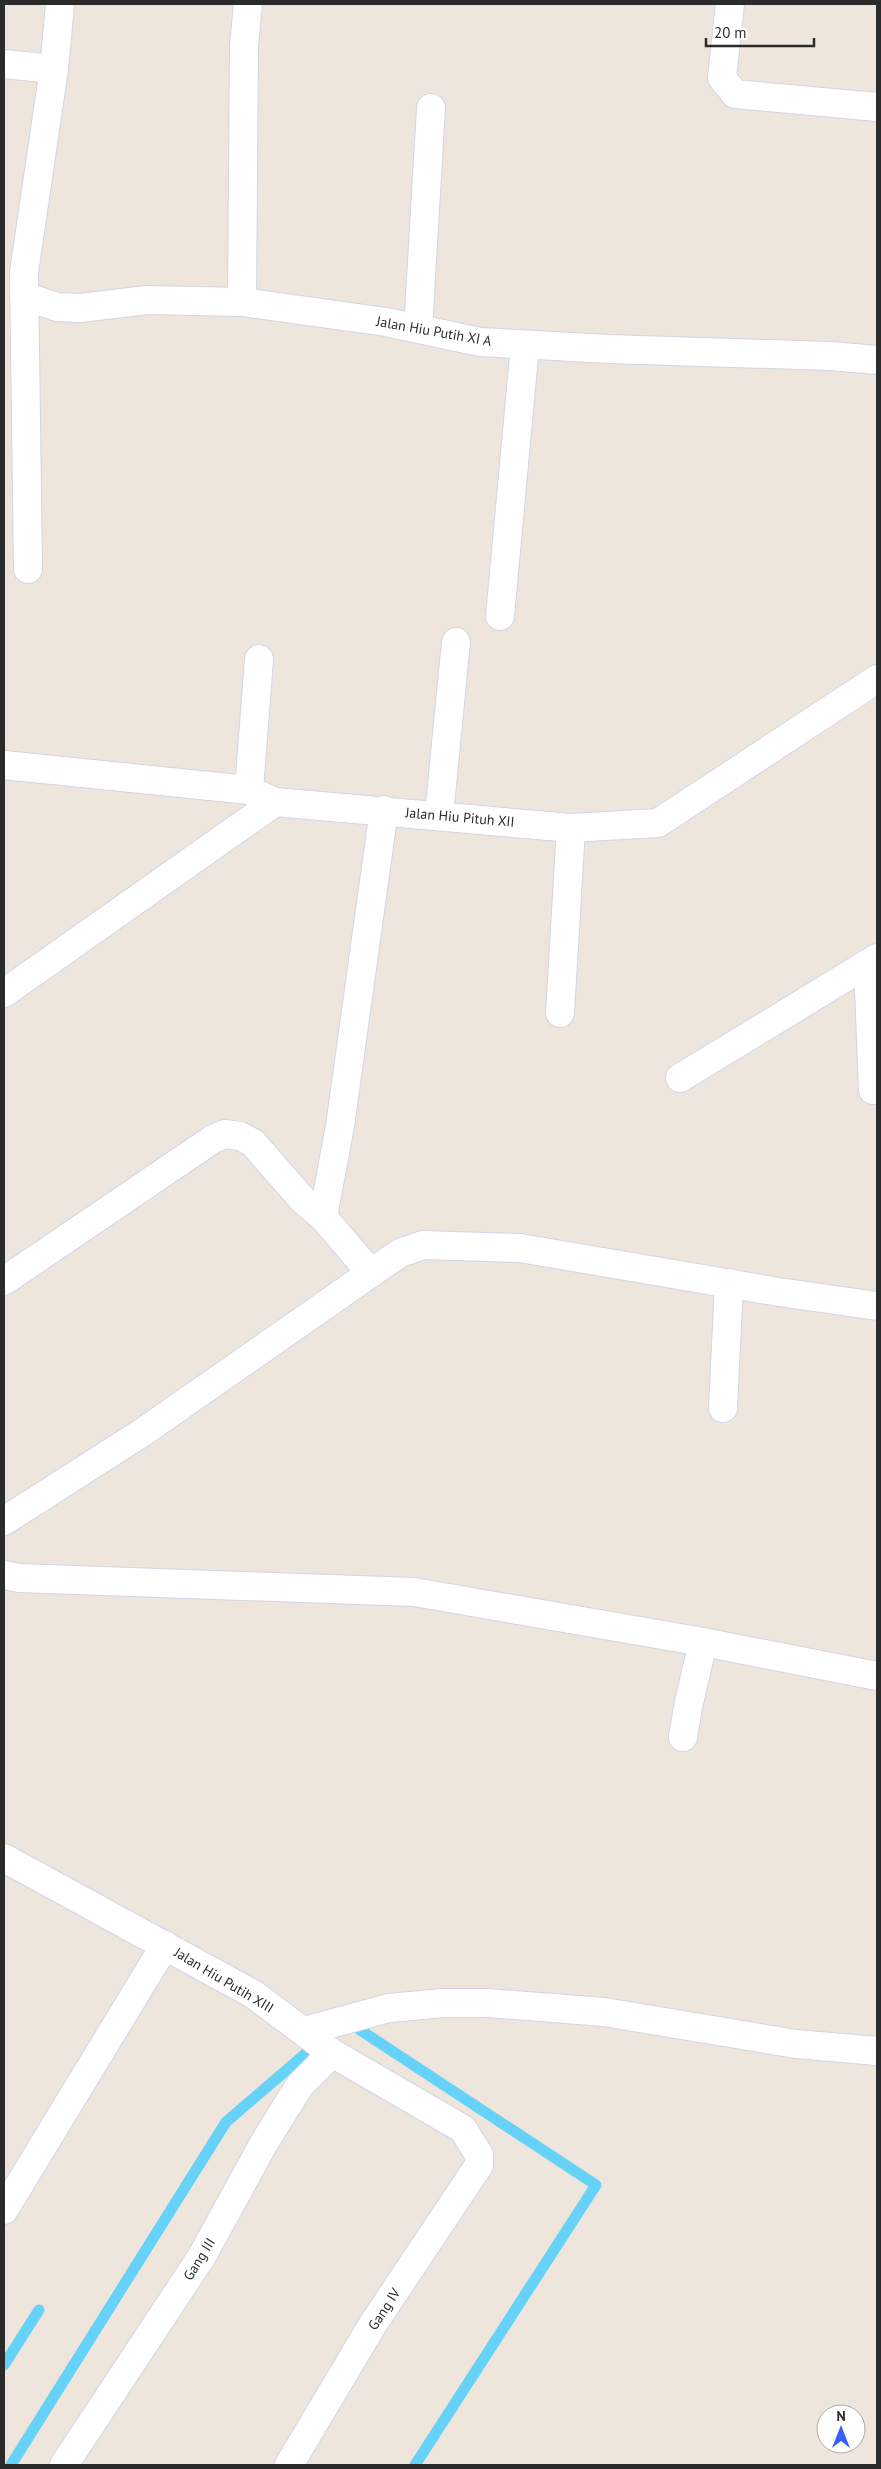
<svg xmlns="http://www.w3.org/2000/svg" width="881" height="2469" font-family="'PT Sans',sans-serif">
	<style>
		.lines { fill: none; stroke-linecap: round; stroke-linejoin: round }
		.stream { stroke: #67d2f7; stroke-width: 11 }
		.minor-casing { stroke: #d1d5e5; stroke-width: 30 }
		.minor { stroke: #fff; stroke-width: 28 }
		.labels { text-anchor: middle; dominant-baseline: central; stroke-width: 4; stroke-linejoin: round; paint-order: stroke }
		.street-label { font-size: 14px; fill: #2b2b2b; stroke: #fff }
	</style>
	<rect width="100%" height="100%" fill="#eee6dc"/>
	<g class="lines">
		<!-- stream -->
		<g class="stream">
			<polyline points="348,2022 596,2185 415,2465"/>
			<polyline points="4,2365 39,2310"/>
			<polyline points="11,2465 226,2122 318,2043"/>
		</g>
		<!-- minor casing -->
		<g class="minor-casing">
			<g id="minor">
				<polyline points="730,4 722,78 735,94 877,107"/>
				<polyline points="4,64 54,69"/>
				<polyline points="24,296 57,307 80,308 147,300 242,302 386,322 480,342 609,349 831,356 877,360"/>
				<polyline points="242,302 244,45 248,4"/>
				<polyline points="418,329 431,108"/>
				<polyline points="28,569 24,272 54,69 60,4"/>
				<polyline points="500,616 525,345"/>
				<polyline points="4,765 249,790 275,802 571,828 658,823 877,679"/>
				<polyline points="249,790 259,659"/>
				<polyline points="439,815 456,642"/>
				<polyline points="868,964 873,1090"/>
				<polyline points="4,993 275,802"/>
				<polyline points="560,1013 571,828"/>
				<polyline points="680,1078 877,958"/>
				<polyline points="323,1217 340,1126 384,810"/>
				<polyline points="371,1273 400,1253 423,1245 520,1248 779,1292 877,1306"/>
				<polyline points="4,1281 213,1139 225,1134 240,1136 253,1143 302,1199 323,1217 371,1273 143,1432 4,1521"/>
				<polyline points="723,1408 729,1283"/>
				<polyline points="4,1575 19,1578 414,1592 703,1642 877,1676"/>
				<polyline points="683,1737 688,1707 703,1642"/>
				<polyline points="4,1858 253,1994 332,2053 463,2129 479,2155 479,2165 373,2324 289,2465"/>
				<polyline points="304,2031 389,2008 443,2003 488,2003 604,2012 796,2044 877,2051"/>
				<polyline points="4,2210 165,1945"/>
				<polyline points="64,2465 202,2256 264,2143 300,2085 332,2053"/>
			</g>
		</g>
		<!-- minor -->
		<use href="#minor" class="minor"/>
	</g>
	<g class="labels">
		<!-- street labels -->
		<g class="street-label">
			<text transform="translate(434 331) rotate(10)">Jalan Hiu Putih XI A</text>
			<text transform="translate(460 817) rotate(5)">Jalan Hiu Pituh XII</text>
			<text transform="translate(224 1980) rotate(31)">Jalan Hiu Putih XIII</text>
			<text transform="translate(199 2259) rotate(-58)">Gang III</text>
			<text transform="translate(384 2309) rotate(-57)">Gang IV</text>
		</g>
	</g>
	<!-- border -->
	<rect width="881" height="2469" fill="none" stroke="#2b2b2b" stroke-width="10"/>
	<!-- north arrow -->
	<g transform="translate(841 2429)"><circle r="24" fill="#ffffff" stroke="#aaaaaa"/>
	<path d="M0-4L9 19L0 12L-9 19Z" fill="#375eff"/>
	<text y="-8" font-size="14" font-weight="bold" text-anchor="middle" fill="#2b2b2b">N</text>
	</g>
	<!-- scale -->
	<path d="M706 38v8h108v-8" fill="none" stroke="#2b2b2b" stroke-width="2.5"/>
	<text x="714" y="38" font-size="15" fill="#2b2b2b" stroke="#ffffff" stroke-width="4" paint-order="stroke">20 m</text>
</svg>
